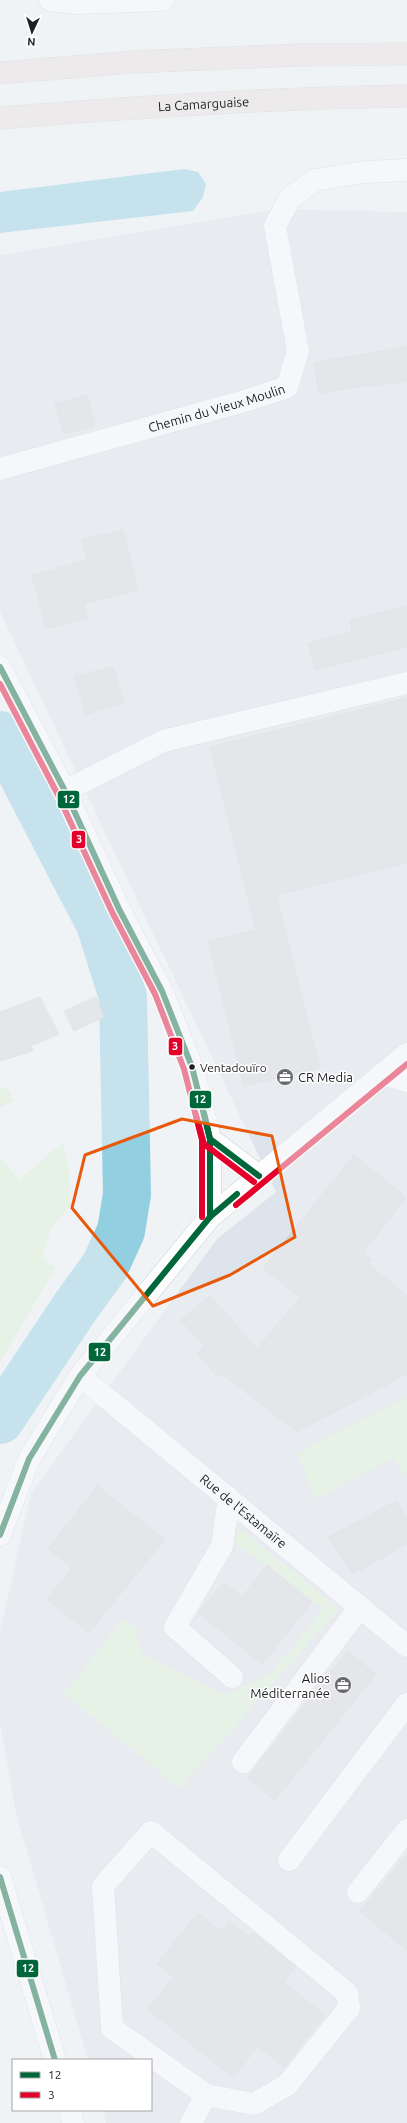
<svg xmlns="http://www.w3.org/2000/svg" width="407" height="2123" font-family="Ubuntu,sans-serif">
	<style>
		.built { fill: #dee4ec }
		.green { fill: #dcf1d3 }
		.water { fill: #92cfe1 }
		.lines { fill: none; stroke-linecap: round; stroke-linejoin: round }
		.river { stroke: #92cfe1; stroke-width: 48 }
		.building { fill: #d8d8db; stroke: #d3d3d5 }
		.minor-casing { stroke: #cccfd1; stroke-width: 23 }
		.highway-casing { stroke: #cccecf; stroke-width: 23 }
		.minor { stroke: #fdfdfe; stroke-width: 22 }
		.highway { stroke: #e8dfdf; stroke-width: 22 }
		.bus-1-casing { stroke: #fff; stroke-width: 9 }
		.bus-2-casing { stroke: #fff; stroke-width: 9 }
		.bus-1 { stroke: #00673a; stroke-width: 6 }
		.bus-2 { stroke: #e4002b; stroke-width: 6 }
		.marked { fill: none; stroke: #e8590c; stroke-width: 3; stroke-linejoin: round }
		.bus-dot { fill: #1d1f21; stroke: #fff; stroke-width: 1.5 }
		.labels { text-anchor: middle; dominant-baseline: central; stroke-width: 3; stroke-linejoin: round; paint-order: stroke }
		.bus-label { font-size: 12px; fill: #1d1f21; stroke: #fff; text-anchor: start }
		.street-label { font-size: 13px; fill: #1d1f21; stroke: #fff }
		.poi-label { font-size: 13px; fill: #1d1f21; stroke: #fff; text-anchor: start }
		.line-badge { stroke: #fff; stroke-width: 1.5 }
		.badge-label { font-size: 11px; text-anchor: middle; font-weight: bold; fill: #fff }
	</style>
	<rect width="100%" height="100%" fill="#f0f3f6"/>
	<!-- built -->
	<polygon class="built" points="279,209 407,212 407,2123 106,2123 103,2110 151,2110 151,2060 88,2060 16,1814 0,1723 0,1632 31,1493 217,1239 276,1192 0,612 0,255"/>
	<!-- green -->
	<g class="green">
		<polygon points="7,1086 14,1101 0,1108 0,1089"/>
		<polygon points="63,1142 69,1168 71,1205 51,1228 42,1259 56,1267 0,1362 0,1157 19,1180"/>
		<polygon points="407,1397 407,1475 405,1475 394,1458 315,1499 297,1453"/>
		<polygon points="238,1527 339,1609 180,1788 64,1694 123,1619 136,1630 142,1654 226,1695 269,1675 324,1609 235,1543"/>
	</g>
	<!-- water -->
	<polygon class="water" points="184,169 198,172 206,184 203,197 193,211 0,233 0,192"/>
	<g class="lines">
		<!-- river -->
		<polyline class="river" points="0,735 7,745 100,924 123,997 127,1194 121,1231 105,1266 74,1309 0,1420"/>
	</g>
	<!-- building -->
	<g class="building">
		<polygon points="407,346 407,381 369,387 368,385 319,393 314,363"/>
		<polygon points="87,395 95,426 64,434 55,404"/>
		<polygon points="123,530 138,590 84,604 88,618 46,629 32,575 74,564 74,563 87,559 82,540"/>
		<polygon points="407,606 407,647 315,670 308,643 352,632 350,620"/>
		<polygon points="113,666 124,703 86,714 74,677"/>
		<polygon points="407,698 407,863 276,895 320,1068 244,1086 208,941 256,930 210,747"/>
		<polygon points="40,997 59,1034 31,1046 33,1051 0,1061 0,1012"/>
		<polygon points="96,997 104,1017 74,1031 64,1011"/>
		<polygon points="354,1155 406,1197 363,1253 372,1260 369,1264 407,1296 407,1374 297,1432 222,1374 218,1377 197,1354 205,1347 181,1320 210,1295 257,1349 300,1297 263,1268"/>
		<polygon points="97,1486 165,1539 89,1633 47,1600 72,1568 48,1549"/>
		<polygon points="396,1501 407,1518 407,1544 353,1574 328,1537"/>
		<polygon points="267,1565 312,1602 262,1664 198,1613 224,1582 242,1597"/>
		<polygon points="347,1651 376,1674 275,1800 247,1778"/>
		<polygon points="407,1855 407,1951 360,1911"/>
		<polygon points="198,1913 221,1931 229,1921 250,1937 254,1933 296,1967 284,1982 325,2015 284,2067 258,2046 233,2078 148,2009 174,1977 157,1964"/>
	</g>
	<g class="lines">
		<!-- minor casing -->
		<g class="minor-casing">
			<g id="minor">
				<polyline points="50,0 77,3 163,0"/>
				<path id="s1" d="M 0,469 L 248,400 L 287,387 L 298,351 L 275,226 L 290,198 L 315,180 L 365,172 L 407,170"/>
				<polyline points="0,667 65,791 119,909 162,991 192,1067 210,1139 210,1217"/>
				<polyline points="65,791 163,741 407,683"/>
				<polyline points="383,1074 407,1081"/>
				<polyline points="210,1139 259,1176"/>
				<path id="s2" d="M 80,1376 L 407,1646"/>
				<polyline points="229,1498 222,1546 175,1627 232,1677"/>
				<polyline points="0,1535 29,1459 80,1376 210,1217 407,1054"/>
				<polyline points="243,1762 360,1607"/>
				<polygon points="151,1832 347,1993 349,2008 287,2085 254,2104 206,2095 112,2028 103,1886"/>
				<polyline points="289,1860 407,1704"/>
				<polyline points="0,1877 55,2060"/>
				<polyline points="358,1892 407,1830"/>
				<polyline points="70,2110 73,2123"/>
				<polyline points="191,2123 206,2095"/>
			</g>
		</g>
		<!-- highway casing -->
		<g class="highway-casing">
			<g id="highway">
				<polyline points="0,73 133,62 298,55 407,54"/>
				<path id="s3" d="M 0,118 C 136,107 271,98 407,96"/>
			</g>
		</g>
		<!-- minor -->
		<use href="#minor" class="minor"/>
		<!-- highway -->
		<use href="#highway" class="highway"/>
		<!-- bus-1 casing -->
		<g class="bus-1-casing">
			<g id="bus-1">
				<polyline points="0,667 65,791 119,909 162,991 192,1067 210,1139 210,1217"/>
				<polyline points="204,1113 210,1139 259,1176"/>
				<polyline points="0,1535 29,1459 80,1376 210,1217 237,1194"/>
				<polyline points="0,1877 55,2060"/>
			</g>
		</g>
		<!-- bus-2 casing -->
		<g class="bus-2-casing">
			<g id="bus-2">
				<polyline points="0,684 58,795 112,912 155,994 184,1069 202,1140 202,1217"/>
				<polyline points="196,1115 204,1144 254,1182"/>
				<polyline points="236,1205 407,1064"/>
			</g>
		</g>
		<!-- bus-1 -->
		<use href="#bus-1" class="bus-1"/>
		<!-- bus-2 -->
		<use href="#bus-2" class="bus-2"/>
	</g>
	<!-- marked area -->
	<path d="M0 0H407V2123H0ZM 182,1119 L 272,1136 L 295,1237 L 230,1275 L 153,1306 L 72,1208 L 85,1155 Z" fill="#f0f3f6" fill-opacity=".55" fill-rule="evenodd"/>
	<path class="marked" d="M 182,1119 L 272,1136 L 295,1237 L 230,1275 L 153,1306 L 72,1208 L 85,1155 Z"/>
	<!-- icons -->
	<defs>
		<g id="office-disc" transform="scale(0.9)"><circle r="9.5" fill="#67696c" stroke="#fff"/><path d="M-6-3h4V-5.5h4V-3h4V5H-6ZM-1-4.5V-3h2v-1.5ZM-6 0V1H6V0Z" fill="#fff"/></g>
	</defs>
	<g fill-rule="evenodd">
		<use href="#office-disc" x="285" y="1077"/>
		<use href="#office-disc" x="343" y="1685"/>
	</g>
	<!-- markers -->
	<circle class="bus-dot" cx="192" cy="1067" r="3.5"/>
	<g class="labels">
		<!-- bus labels -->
		<g class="bus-label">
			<text x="200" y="1067">Ventadouïro</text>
		</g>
		<!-- street labels -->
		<g class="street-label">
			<text stroke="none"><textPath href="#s3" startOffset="204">La Camarguaise</textPath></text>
			<text stroke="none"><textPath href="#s1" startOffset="225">Chemin du Vieux Moulin</textPath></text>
			<text stroke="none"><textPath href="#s2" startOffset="212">Rue de l'Estamaïre</textPath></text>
		</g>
		<!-- poi labels -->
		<g class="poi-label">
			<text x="298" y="1077">CR Media</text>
			<text x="330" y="1678" text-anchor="end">Alios<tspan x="330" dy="15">Méditerranée</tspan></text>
		</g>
	</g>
	<g class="line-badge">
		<rect x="57" y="790" width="23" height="19" rx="4" fill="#00673a"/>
		<rect x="71" y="830" width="15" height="19" rx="4" fill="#e4002b"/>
		<rect x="168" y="1037" width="15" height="19" rx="4" fill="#e4002b"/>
		<rect x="189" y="1090" width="23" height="19" rx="4" fill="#00673a"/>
		<rect x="88" y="1342" width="23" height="20" rx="4" fill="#00673a"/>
		<rect x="16" y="1959" width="23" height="19" rx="4" fill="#00673a"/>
	</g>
	<g class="badge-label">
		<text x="69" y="803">12</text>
		<text x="79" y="843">3</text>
		<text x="175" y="1050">3</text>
		<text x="200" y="1103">12</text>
		<text x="100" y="1356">12</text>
		<text x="28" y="1972">12</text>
	</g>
	<!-- legend -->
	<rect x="12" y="2059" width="140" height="52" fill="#ffffff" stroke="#a5a5a6"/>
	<rect x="20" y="2072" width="20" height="6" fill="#00673a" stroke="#a5a5a6"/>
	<text x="48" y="2079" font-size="12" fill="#1d1f21">12</text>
	<rect x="20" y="2092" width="20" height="6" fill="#e4002b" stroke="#a5a5a6"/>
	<text x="48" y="2099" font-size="12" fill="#1d1f21">3</text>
	<!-- north arrow -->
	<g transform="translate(32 32) rotate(184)" stroke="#ffffff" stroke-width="3" paint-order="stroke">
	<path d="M0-3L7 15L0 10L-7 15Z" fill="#1d1f21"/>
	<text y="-6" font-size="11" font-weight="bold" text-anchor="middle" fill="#1d1f21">N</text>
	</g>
</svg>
